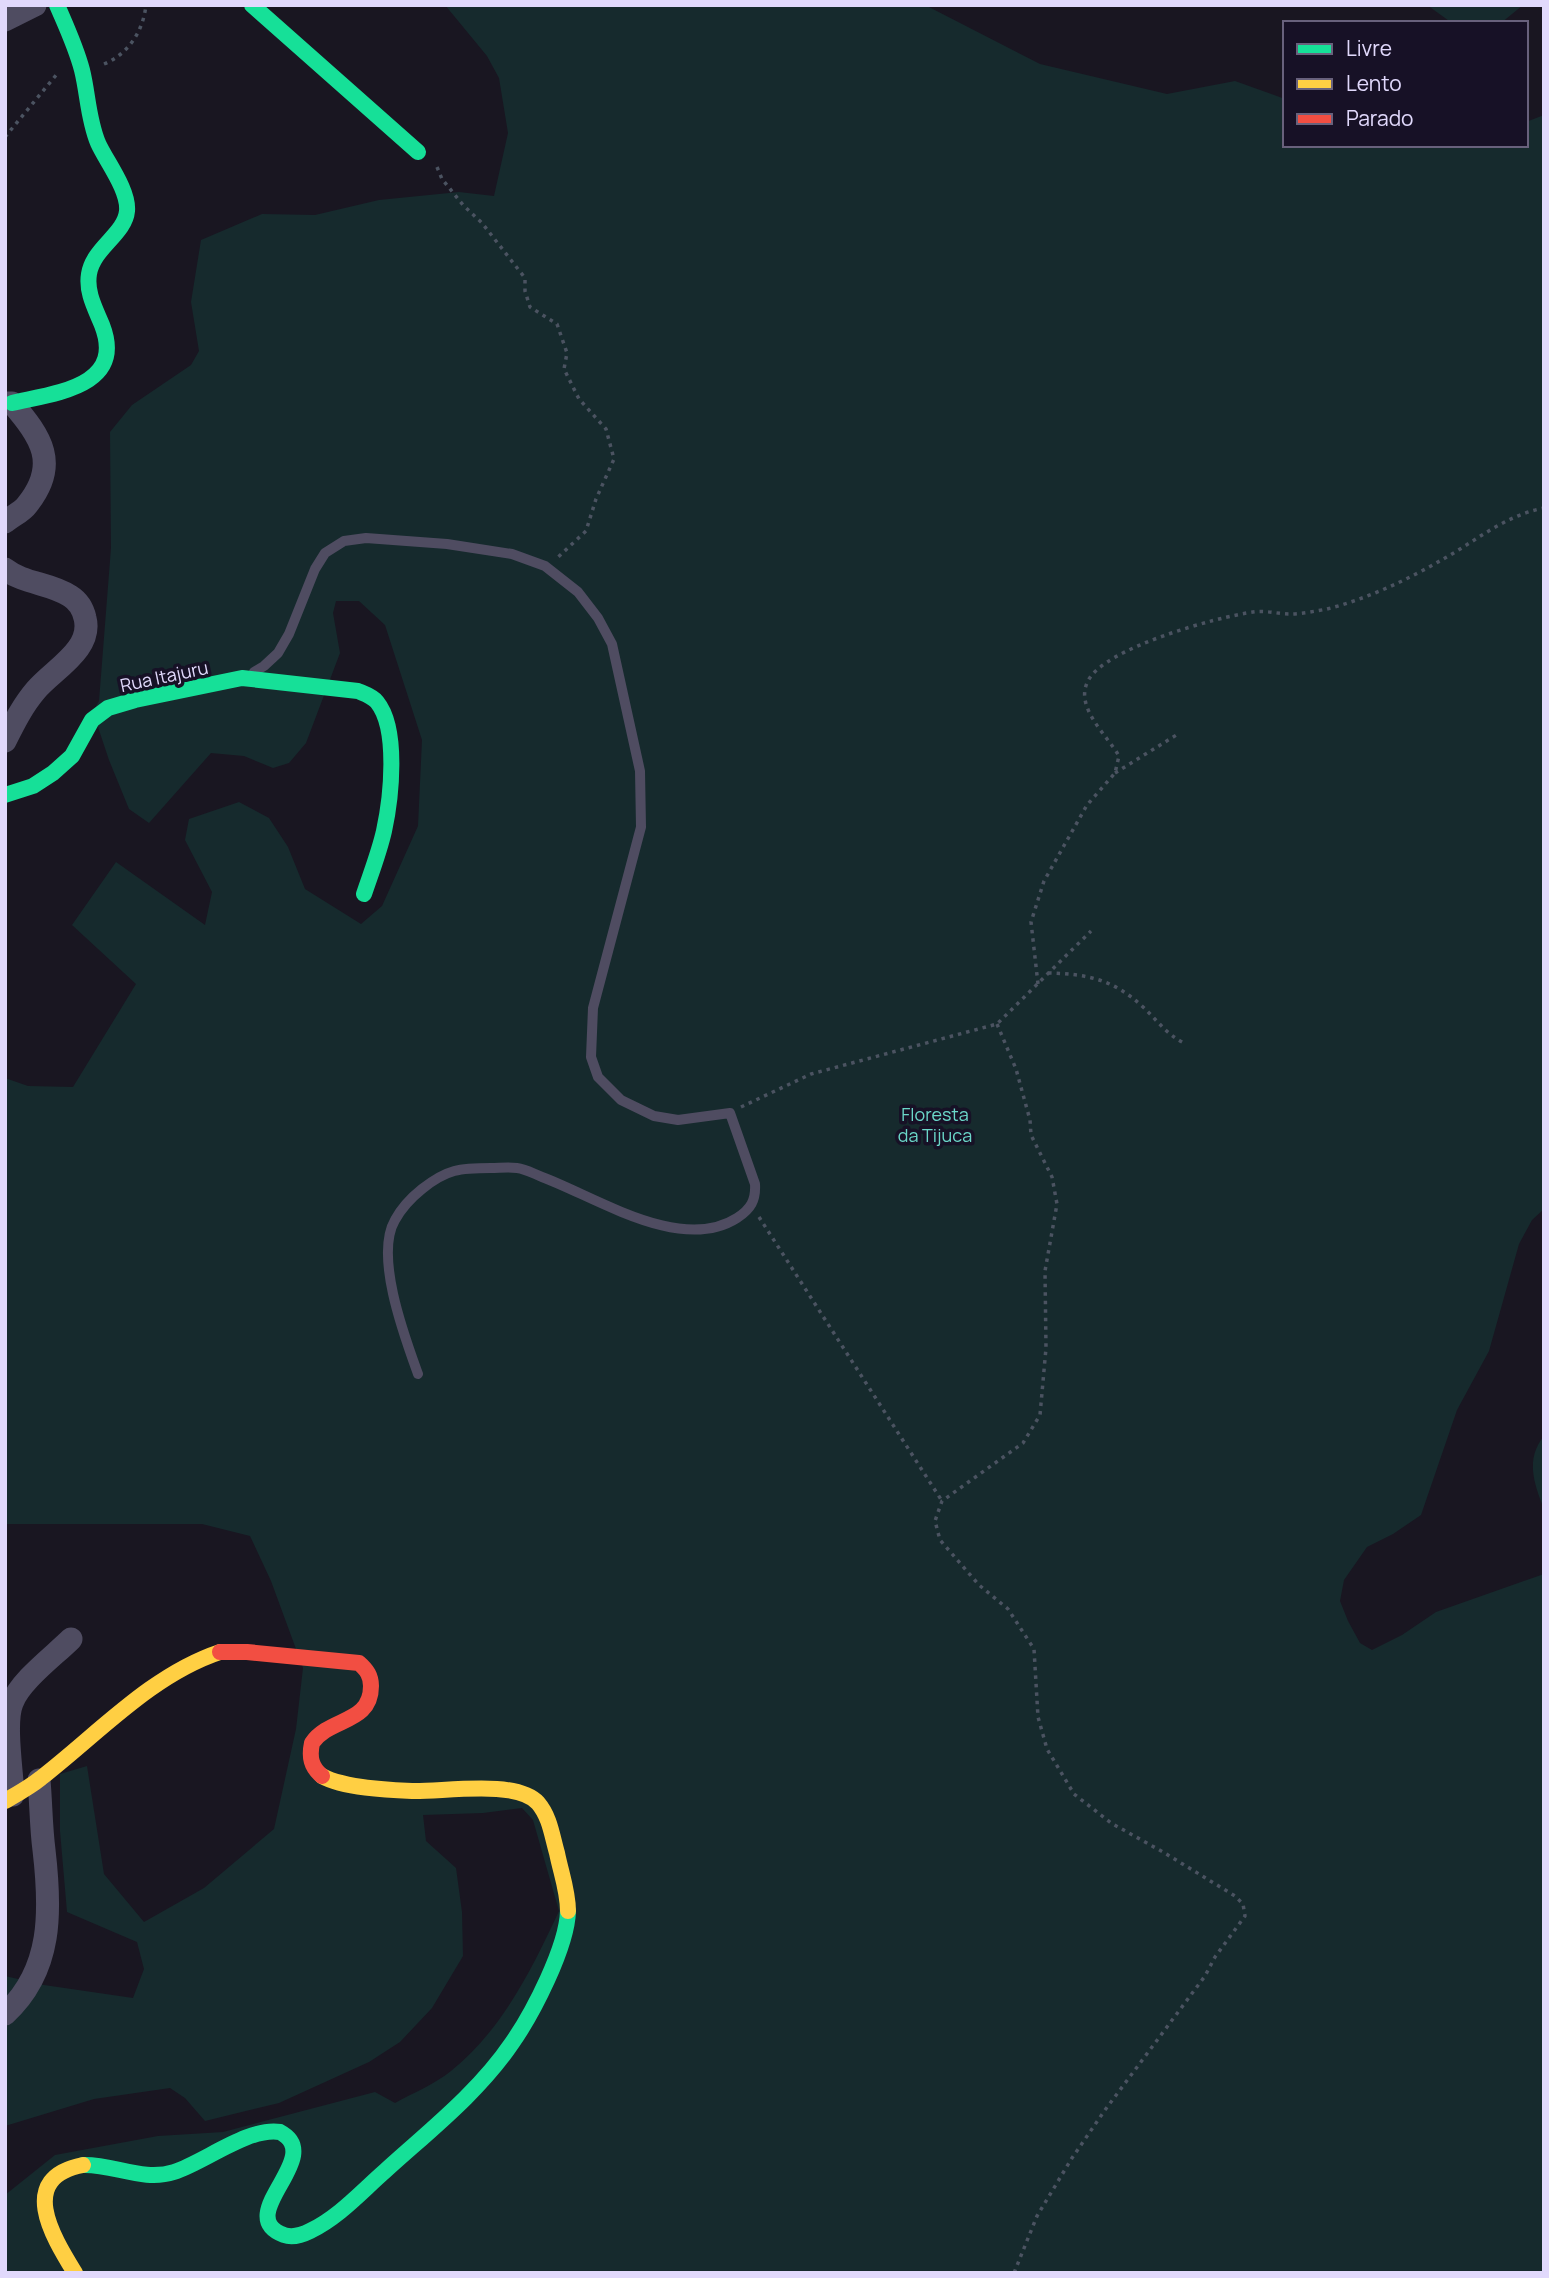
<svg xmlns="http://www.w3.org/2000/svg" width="1549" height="2278" font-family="Manrope,sans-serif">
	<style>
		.green { fill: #162a2d }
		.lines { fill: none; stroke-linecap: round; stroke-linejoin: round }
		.path { stroke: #4b5361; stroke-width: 3.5; stroke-dasharray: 3.5 5; stroke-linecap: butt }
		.lane { stroke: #4f4c61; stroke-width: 10 }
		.street { stroke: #4f4c61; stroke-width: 23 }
		.fast { stroke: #16e098; stroke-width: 16 }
		.slow { stroke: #ffcf43; stroke-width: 16 }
		.jam { stroke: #f24e42; stroke-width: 16 }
		.labels { text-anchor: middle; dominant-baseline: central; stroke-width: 7; stroke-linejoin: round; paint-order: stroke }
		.street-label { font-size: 18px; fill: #e1d9fc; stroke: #171126 }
		.park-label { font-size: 18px; fill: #6bd7c9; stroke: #171126 }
	</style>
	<rect width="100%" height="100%" fill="#191621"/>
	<!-- green -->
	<g class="green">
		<path d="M 445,5 L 925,5 L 1040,64 L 1167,94 L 1235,81 L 1285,99 L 1285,145 L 1526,145 L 1526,122 L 1544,115 L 1544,1209 L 1532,1220 L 1519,1244 L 1489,1351 L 1457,1410 L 1421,1515 L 1393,1534 L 1367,1547 L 1344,1580 L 1340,1601 L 1348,1621 L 1360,1643 L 1372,1650 L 1402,1635 L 1436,1612 L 1544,1574 L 1544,2273 L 5,2273 L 5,2195 L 55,2155 L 158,2136 L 223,2132 L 375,2092 L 395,2103 C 413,2093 435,2084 451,2071 C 502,2030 532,1969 559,1911 L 533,1820 L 522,1808 L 483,1813 L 423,1815 L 426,1841 L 456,1868 L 462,1912 L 463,1956 L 432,2008 L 400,2042 L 369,2062 L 279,2103 L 205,2121 L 185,2098 L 170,2088 L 94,2099 L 5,2126 L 5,1976 L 44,1985 L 133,1998 L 144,1969 L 137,1942 L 67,1912 L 60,1831 L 60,1774 L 87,1766 L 104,1874 L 144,1922 L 204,1888 L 274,1829 L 296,1729 L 303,1668 L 271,1581 L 250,1536 L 202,1524 L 5,1524 L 5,1078 L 28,1086 L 73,1087 L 136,984 L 72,925 L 116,862 L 205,925 L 212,892 L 185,840 L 189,819 L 239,802 L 269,818 L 288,847 L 305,889 L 361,924 L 382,906 L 418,826 L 422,740 L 385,625 L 359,601 L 336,601 L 333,613 L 340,653 L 306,743 L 289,763 L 273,768 L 244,756 L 211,753 L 149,823 L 129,809 L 109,760 L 93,712 L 99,701 L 111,548 L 110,432 L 132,405 L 191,365 L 199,351 L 191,302 L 201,240 L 262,214 L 315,215 L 379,200 L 459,192 L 494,196 L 508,133 L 499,78 L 487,56 Z"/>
		<polygon points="1427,5 1523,5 1501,23 1452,23"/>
		<path d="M 1544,1436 L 1544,1509 C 1534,1484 1525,1459 1544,1436 Z"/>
	</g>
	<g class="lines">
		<!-- path -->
		<g class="path">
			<path d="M 104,64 C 128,54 143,32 146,5"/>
			<polyline points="5,137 57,74"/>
			<polyline points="437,167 442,179 463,205 482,223 525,278 525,291 530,307 557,324 567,353 564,369 579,399 606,429 614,459 596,499 586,531 556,559"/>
			<polyline points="1115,773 1178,734"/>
			<path d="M 1048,973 C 1087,974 1113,979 1143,1007 C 1157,1020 1166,1034 1184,1043"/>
			<path d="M 1038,984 L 1031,922 L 1044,881 L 1087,805 L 1115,773 L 1119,756 C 1107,735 1074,707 1088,681 C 1104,648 1217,617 1253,612 C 1265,610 1278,614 1290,614 C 1301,614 1316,611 1327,609 C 1367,599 1409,579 1445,558 C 1477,540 1506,515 1544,508"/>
			<polyline points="997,1024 1016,1069 1030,1120 1031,1135 1052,1177 1057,1204 1045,1271 1046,1348 1040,1415 1023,1443 942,1501 935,1521 940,1540 979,1585 1008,1609 1034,1649 1038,1717 1047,1749 1074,1794 1111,1823 1163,1852 1235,1896 1243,1904 1245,1916 1215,1957 1205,1976 1105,2110 1072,2158 1037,2216 1014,2273"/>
			<polyline points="741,1107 811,1074 997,1024 1091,931"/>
			<polyline points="759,1217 942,1501"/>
		</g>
		<!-- lane -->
		<path class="lane" d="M 254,672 L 264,666 L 278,653 L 289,634 L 315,569 L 325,553 L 344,541 L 366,538 L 447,544 L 512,554 L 545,566 L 578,592 L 598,618 L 612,644 L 640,771 L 641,827 L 593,1008 L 591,1057 L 598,1077 L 621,1100 L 654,1116 L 678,1120 L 730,1113 L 755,1184 C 756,1200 751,1209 737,1218 C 681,1254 596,1197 542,1177 C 534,1174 526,1169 517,1168 C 509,1167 499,1168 491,1168 C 460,1168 447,1169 422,1189 C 412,1197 401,1209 395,1220 C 374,1256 405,1338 418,1374"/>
		<!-- street -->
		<g class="street">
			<polyline points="5,20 35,5"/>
			<path d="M 5,403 L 12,403 C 41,437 60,464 27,505 C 22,512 12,516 5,522"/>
			<path d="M 5,569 C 24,584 51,583 70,596 C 78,601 83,609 85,618 C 93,649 54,669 36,690 C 23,705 14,723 5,741"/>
			<path d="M 13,1795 C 12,1772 4,1722 12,1703 C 20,1681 54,1656 71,1639"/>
			<path d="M 5,2014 C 53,1970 51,1910 44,1850 C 41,1827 41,1803 39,1780"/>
		</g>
		<!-- fast -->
		<g class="fast">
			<polyline points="252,5 418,152"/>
			<path d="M 12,403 C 55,393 126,387 102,325 C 95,308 86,292 89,274 C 93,248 125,234 127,211 C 129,190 106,161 98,143 C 88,119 88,94 82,70 C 76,47 66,26 57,5"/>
			<path d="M 5,795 L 33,786 L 53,773 L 72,756 L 92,720 L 108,708 L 135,700 L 242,678 L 358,691 C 365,694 372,696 377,702 C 399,729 391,799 384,831 C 379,853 371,873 364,894"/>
			<path d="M 83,2165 C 114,2164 143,2182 174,2172 C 205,2162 248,2127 280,2132 C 327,2157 231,2215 284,2235 C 293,2238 302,2235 310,2231 C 339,2217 361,2192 385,2171 C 429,2131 478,2093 512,2043 C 533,2013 567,1947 568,1911"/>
		</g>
		<!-- slow -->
		<g class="slow">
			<path d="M 322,1776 C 343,1788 387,1790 412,1791 C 443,1792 516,1779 538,1803 C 550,1817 552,1836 557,1853 C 561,1873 568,1891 568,1911"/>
			<path d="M 5,1801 C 17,1794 30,1787 41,1778 C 98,1734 151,1675 220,1652"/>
			<path d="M 75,2273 C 53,2237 16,2178 83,2165"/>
		</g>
		<!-- jam -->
		<path class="jam" d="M 220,1652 L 247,1652 L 359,1663 C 367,1670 371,1676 371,1686 C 371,1724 330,1717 312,1743 C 309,1757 311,1767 322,1776"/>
	</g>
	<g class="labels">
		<!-- street labels -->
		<g class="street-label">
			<text transform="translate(164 676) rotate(-12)">Rua Itajuru</text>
		</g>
		<!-- park labels -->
		<g class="park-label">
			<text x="935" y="1114">Floresta<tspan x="935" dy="21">da Tijuca</tspan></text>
		</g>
	</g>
	<!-- border -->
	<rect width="1549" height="2278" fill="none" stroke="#e1d9fc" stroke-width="14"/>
	<!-- legend -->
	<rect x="1283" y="21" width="245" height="126" fill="#171126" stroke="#68617c" stroke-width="2"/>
	<rect x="1297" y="44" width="35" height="10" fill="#16e098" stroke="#68617c" stroke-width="2"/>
	<text x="1346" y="56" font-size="21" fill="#e1d9fc">Livre</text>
	<rect x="1297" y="79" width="35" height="10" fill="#ffcf43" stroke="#68617c" stroke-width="2"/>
	<text x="1346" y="91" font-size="21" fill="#e1d9fc">Lento</text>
	<rect x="1297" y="114" width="35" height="10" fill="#f24e42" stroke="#68617c" stroke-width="2"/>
	<text x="1346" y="126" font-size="21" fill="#e1d9fc">Parado</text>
</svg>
